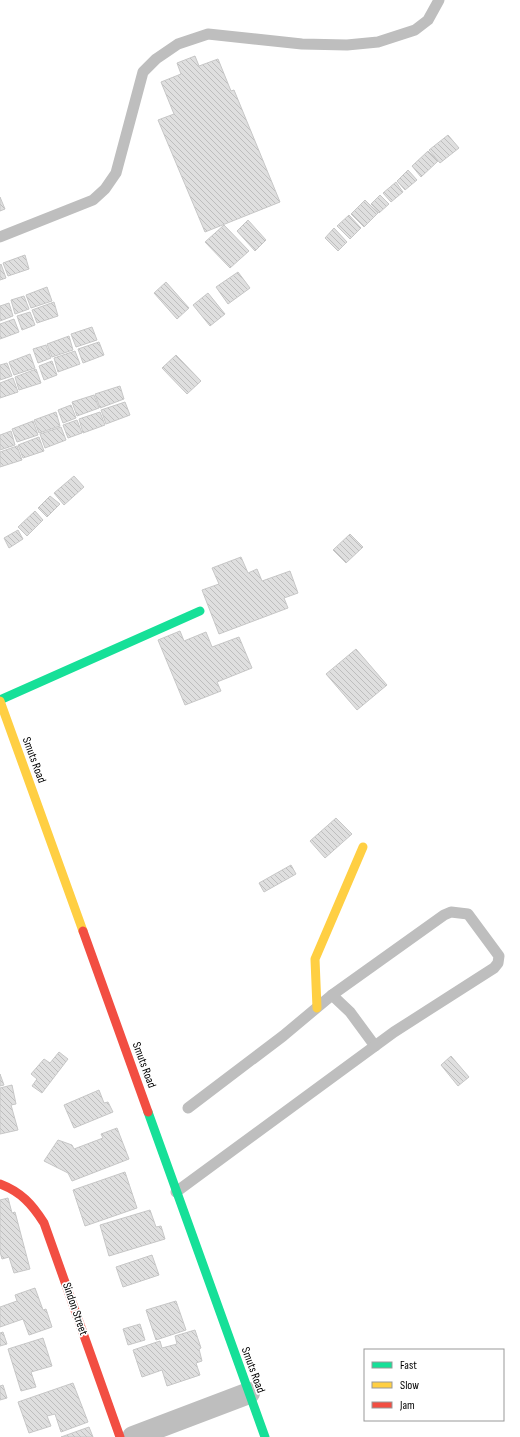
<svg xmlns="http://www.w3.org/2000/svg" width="520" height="1437" font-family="'Sofia Sans Condensed',sans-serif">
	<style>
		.building { fill: url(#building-back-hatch); stroke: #c7c7c7 }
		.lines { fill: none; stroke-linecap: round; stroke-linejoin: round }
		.lane { stroke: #bebebe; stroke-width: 11 }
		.street { stroke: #bebebe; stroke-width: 22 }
		.fast { stroke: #16e098; stroke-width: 9 }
		.slow { stroke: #ffcf43; stroke-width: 9 }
		.jam { stroke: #f24e42; stroke-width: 9 }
		.labels { text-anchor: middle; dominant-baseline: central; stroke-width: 3.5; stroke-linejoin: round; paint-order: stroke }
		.street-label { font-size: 12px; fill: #000; stroke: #fff }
	</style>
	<defs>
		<pattern id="building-back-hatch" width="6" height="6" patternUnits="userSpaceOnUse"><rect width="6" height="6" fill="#dfdfdf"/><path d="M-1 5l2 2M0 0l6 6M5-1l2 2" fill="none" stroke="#bebebe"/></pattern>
	</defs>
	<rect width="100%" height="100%" fill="#fff"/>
	<!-- building -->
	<g class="building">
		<polygon points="195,56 199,66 218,59 231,91 234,90 280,202 205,232 158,120 174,114 161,82 181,74 177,63"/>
		<polygon points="448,135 459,148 440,163 429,150"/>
		<polygon points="428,151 438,161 421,177 412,166"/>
		<polygon points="408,170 417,180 405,190 397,181"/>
		<polygon points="396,182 403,192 391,202 383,193"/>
		<polygon points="380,195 389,204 379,213 371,204"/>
		<polygon points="0,197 5,209 0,211"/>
		<polygon points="365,200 378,213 364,227 351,214"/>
		<polygon points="349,215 361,228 350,239 337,226"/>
		<polygon points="248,220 266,240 255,251 237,231"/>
		<polygon points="224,225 249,251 230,268 205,242"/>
		<polygon points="334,228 347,242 338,251 325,238"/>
		<polygon points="25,255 29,269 8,276 3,263"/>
		<polygon points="1,264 6,278 0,280 0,265"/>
		<polygon points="238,272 250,288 228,304 216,287"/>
		<polygon points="166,282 189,308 177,319 154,293"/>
		<polygon points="47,287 52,301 31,308 26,295"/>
		<polygon points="208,293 225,314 210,326 193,305"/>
		<polygon points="24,296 29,309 15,314 11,300"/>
		<polygon points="54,302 58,316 37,323 32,310"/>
		<polygon points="9,303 13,316 0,321 0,306"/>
		<polygon points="30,312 35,325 22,330 17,316"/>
		<polygon points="14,319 19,332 0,339 0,324"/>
		<polygon points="92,327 97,340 76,347 71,334"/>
		<polygon points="69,336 73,350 52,357 47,344"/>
		<polygon points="99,342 104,355 83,363 78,349"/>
		<polygon points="46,345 51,358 38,363 33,349"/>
		<polygon points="75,351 80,364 58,372 54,358"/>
		<polygon points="30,354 35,368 14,375 9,362"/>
		<polygon points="176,355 201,381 187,394 162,368"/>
		<polygon points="52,361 57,375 44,380 39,366"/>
		<polygon points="7,363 12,376 0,380 0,365"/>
		<polygon points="36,369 41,383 19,390 15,377"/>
		<polygon points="13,378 18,392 0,398 0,383"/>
		<polygon points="120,386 124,399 100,408 95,394"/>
		<polygon points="94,395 99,408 77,416 72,402"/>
		<polygon points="125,402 130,415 106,424 101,410"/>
		<polygon points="71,405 76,418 63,423 58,410"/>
		<polygon points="56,412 60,426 39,433 34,420"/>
		<polygon points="100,412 105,425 83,433 79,419"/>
		<polygon points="77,420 82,433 68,438 63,425"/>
		<polygon points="33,421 38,435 17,442 12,429"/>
		<polygon points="61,427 66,440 45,448 40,434"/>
		<polygon points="11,431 15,445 0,450 0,435"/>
		<polygon points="39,437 44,451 23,458 18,445"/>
		<polygon points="17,446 22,460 0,467 0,452"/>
		<polygon points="74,476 84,487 64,505 54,493"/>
		<polygon points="50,496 60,504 47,517 38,508"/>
		<polygon points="35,511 43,520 27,536 18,527"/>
		<polygon points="18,530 23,539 9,548 4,538"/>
		<polygon points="350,534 363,547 346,563 333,550"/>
		<polygon points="241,557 248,573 257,569 262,581 290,571 298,593 284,598 288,608 219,634 202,590 219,584 212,568"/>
		<polygon points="180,631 184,641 206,632 212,647 239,637 252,668 217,682 221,691 185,705 158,640"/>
		<polygon points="356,649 387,685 357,710 326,674"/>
		<polygon points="336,818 352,834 325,858 310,841"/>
		<polygon points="291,865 296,874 264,892 259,883"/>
		<polygon points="59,1052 68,1059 42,1093 32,1086 37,1079 31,1074 44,1059 50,1063"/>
		<polygon points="451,1056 469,1077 458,1086 441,1065"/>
		<polygon points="0,1074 4,1085 0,1086"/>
		<polygon points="12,1085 16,1104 11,1105 18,1130 0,1134 0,1088"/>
		<polygon points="99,1090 104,1103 108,1102 113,1112 74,1128 64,1105"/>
		<polygon points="117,1128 129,1159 72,1181 68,1173 44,1161 58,1140 72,1145 74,1149 103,1138 101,1134"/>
		<polygon points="125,1172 137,1208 85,1226 73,1190"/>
		<polygon points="8,1198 12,1213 15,1212 30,1269 14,1273 9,1257 2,1259 0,1252 0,1200"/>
		<polygon points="150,1210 156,1227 161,1226 165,1239 109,1256 100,1225"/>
		<polygon points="152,1255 159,1275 123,1287 116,1267"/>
		<polygon points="35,1288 43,1310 46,1309 52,1327 29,1335 23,1319 0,1327 0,1307 17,1301 15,1295"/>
		<polygon points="176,1301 186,1330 156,1340 146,1310"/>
		<polygon points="140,1324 145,1340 128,1345 123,1329"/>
		<polygon points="195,1330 201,1348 199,1349 202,1361 196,1363 200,1375 167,1386 162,1370 142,1377 133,1350 160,1341 162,1348 177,1344 175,1336"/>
		<polygon points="3,1332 7,1344 0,1346 0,1333"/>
		<polygon points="43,1338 52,1366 31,1372 36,1387 21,1391 8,1349"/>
		<polygon points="73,1383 88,1422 61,1432 55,1414 47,1416 51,1426 29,1433 18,1402"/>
		<polygon points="3,1385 7,1398 0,1400 0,1386"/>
		<polygon points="89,1427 93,1437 61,1437"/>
	</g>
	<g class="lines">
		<!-- lane -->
		<g class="lane">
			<polyline points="0,237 93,200 105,189 116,173 143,72 156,59 178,44 208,34 302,44 347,45 378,42 415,30 428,20 439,0"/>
			<polyline points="188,1108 283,1036 332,995 350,1012 375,1046"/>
			<polyline points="176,1192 394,1032 494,968 498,963 499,956 468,914 451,912 444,915 332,995"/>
		</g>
		<!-- street -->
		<polyline class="street" points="133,1437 249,1393"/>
		<!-- fast -->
		<g class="fast">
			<polyline points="0,700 200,611"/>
			<polyline points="148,1112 265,1437"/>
		</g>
		<!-- slow -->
		<g class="slow">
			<polyline points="0,701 83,931"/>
			<polyline points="317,1008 315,959 363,847"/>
		</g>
		<!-- jam -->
		<g class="jam">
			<polyline points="83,931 148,1112"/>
			<path d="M 0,1184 C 21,1192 32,1204 44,1223 L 120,1437"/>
		</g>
	</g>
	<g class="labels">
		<!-- street labels -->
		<g class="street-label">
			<text transform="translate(34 760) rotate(70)">Smuts Road</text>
			<text transform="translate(144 1065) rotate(70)">Smuts Road</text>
			<text transform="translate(75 1309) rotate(71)">Sindon Street</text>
			<text transform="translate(253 1370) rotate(70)">Smuts Road</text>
		</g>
	</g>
	<!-- legend -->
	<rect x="364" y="1349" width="140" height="72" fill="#ffffff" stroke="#999999"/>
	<rect x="372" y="1362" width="20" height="6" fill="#16e098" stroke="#999999"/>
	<text x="400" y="1369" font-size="12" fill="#000000">Fast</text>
	<rect x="372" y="1382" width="20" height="6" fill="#ffcf43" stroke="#999999"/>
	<text x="400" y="1389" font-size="12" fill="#000000">Slow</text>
	<rect x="372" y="1402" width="20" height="6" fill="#f24e42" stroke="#999999"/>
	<text x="400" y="1409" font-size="12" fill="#000000">Jam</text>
</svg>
